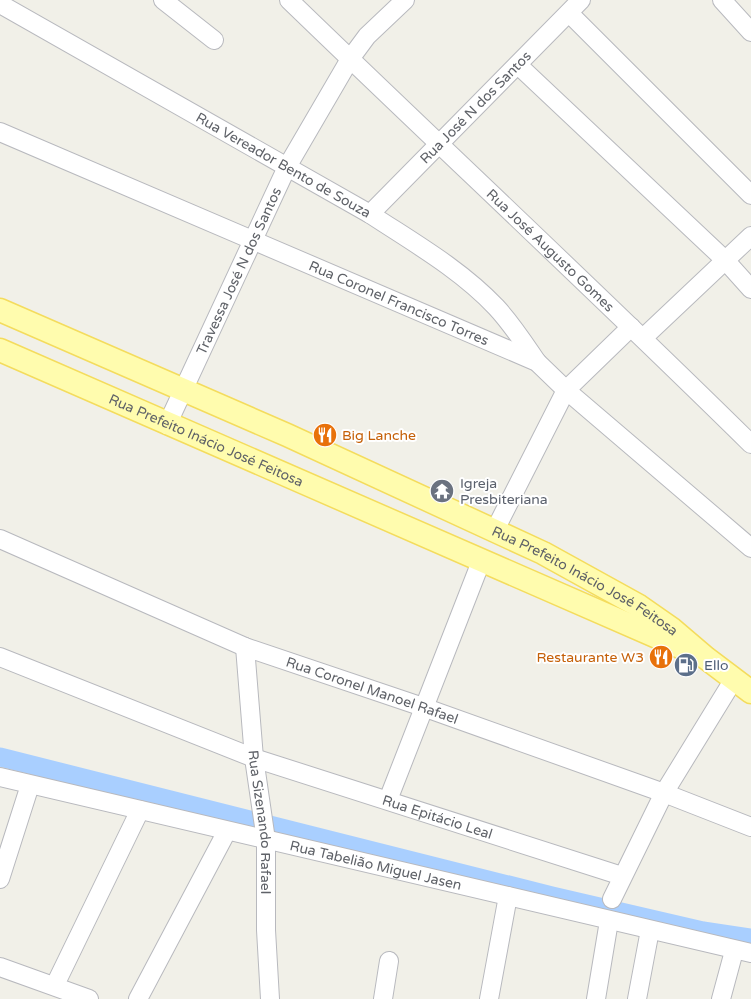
<svg xmlns="http://www.w3.org/2000/svg" width="751" height="999" font-family="'Varela Round',sans-serif">
	<style>
		.lines { fill: none; stroke-linecap: round; stroke-linejoin: round }
		.canal { stroke: #a9cfff; stroke-width: 19 }
		.minor-casing { stroke: #b8b9be; stroke-width: 20 }
		.major-casing { stroke: #f4dc5d; stroke-width: 25 }
		.minor { stroke: #fff; stroke-width: 18 }
		.major { stroke: #fffcae; stroke-width: 22 }
		.labels { text-anchor: middle; dominant-baseline: central; stroke-width: 4; stroke-linejoin: round; paint-order: stroke }
		.street-label { font-size: 14px; fill: #5f6268; stroke: #fff }
		.food-label { font-size: 14px; fill: #c56008; stroke: #fff; text-anchor: start }
		.worship-label { font-size: 14px; fill: #5b616d; stroke: #fff; text-anchor: start }
		.service-label { font-size: 14px; fill: #4e5e75; stroke: #fff; text-anchor: start }
	</style>
	<rect width="100%" height="100%" fill="#f1f0e8"/>
	<g class="lines">
		<!-- canal -->
		<polyline class="canal" points="0,757 552,896 703,931 751,938"/>
		<!-- minor casing -->
		<g class="minor-casing">
			<g id="minor">
				<polyline points="163,0 214,40"/>
				<path id="s1" d="M 289,0 C 443,149 599,294 751,444"/>
				<polyline points="722,0 751,32"/>
				<path id="s2" d="M 0,4 L 370,214 C 414,243 460,269 496,307 C 512,324 524,343 537,362"/>
				<polyline points="569,13 751,195"/>
				<polyline points="518,65 725,260 751,289"/>
				<path id="s3" d="M 0,132 L 537,362 L 566,390 L 751,548"/>
				<path id="s4" d="M 370,214 L 581,0"/>
				<polyline points="643,338 751,236"/>
				<path id="s5" d="M 167,425 L 287,167 L 350,59 L 367,36 L 405,0"/>
				<polyline points="495,530 566,390 631,327"/>
				<path id="s6" d="M 0,539 L 245,647 L 423,707 L 664,793 L 751,827"/>
				<path id="s7" d="M 245,647 L 254,758 L 266,840 L 266,930 L 270,999"/>
				<path id="s8" d="M 0,657 L 254,758 L 622,876"/>
				<path id="s9" d="M 0,777 L 751,953"/>
				<polyline points="388,800 482,559"/>
				<polyline points="0,879 30,785"/>
				<polyline points="612,899 664,793 734,679"/>
				<polyline points="0,967 89,999"/>
				<polyline points="55,985 140,810"/>
				<polyline points="138,999 227,831"/>
				<polyline points="383,999 389,961"/>
				<polyline points="489,999 508,896"/>
				<polyline points="596,999 609,921"/>
				<polyline points="637,999 650,930"/>
				<polyline points="721,999 734,951"/>
			</g>
		</g>
		<!-- major casing -->
		<g class="major-casing">
			<g id="major">
				<path id="s10" d="M 0,310 L 287,435 L 543,553 L 639,606 L 672,629 L 706,658 L 751,692"/>
				<path id="s11" d="M 0,350 L 680,647"/>
			</g>
		</g>
		<!-- minor -->
		<use href="#minor" class="minor"/>
		<!-- major -->
		<use href="#major" class="major"/>
	</g>
	<!-- icons -->
	<defs>
		<g id="restaurant-disc" transform="scale(1.25)"><circle r="9.5" fill="#e8710a" stroke="#fff"/><path d="M-5-6h1v4h1v-4h1v4h1v-4h1v5L-1.5 .5V6h-2V.5L-5-1ZM5-6V6H3V1.5H1.5Q1.5-4 5-6Z" fill="#fff"/></g>
		<g id="temple-disc" transform="scale(1.25)"><circle r="9.5" fill="#6b7280" stroke="#fff"/><path d="M0-6L5-2H3V0L6.5 2.5H4V6H1.5V3h-3V6H-4V2.5H-6.5L-3 0V-2H-5Z" fill="#fff"/></g>
		<g id="fuel-disc" transform="scale(1.25)"><circle r="9.5" fill="#5c6f8a" stroke="#fff"/><path d="M-5.5-6h7V0h2V4h1.3V-2.5L3-4.5l.8-.8L6-3V5H2.5V1h-1V6h-7ZM-4.2-4.7v3.2H.2V-4.7Z" fill="#fff"/></g>
	</defs>
	<g fill-rule="evenodd">
		<use href="#restaurant-disc" x="325" y="435"/>
		<use href="#temple-disc" x="442" y="491"/>
		<use href="#restaurant-disc" x="661" y="657"/>
		<use href="#fuel-disc" x="686" y="665"/>
	</g>
	<g class="labels">
		<!-- street labels -->
		<g class="street-label">
			<text stroke="none"><textPath href="#s4" startOffset="150">Rua José N dos Santos</textPath></text>
			<text stroke="none"><textPath href="#s2" startOffset="326">Rua Vereador Bento de Souza</textPath></text>
			<text stroke="none"><textPath href="#s1" startOffset="362">Rua José Augusto Gomes</textPath></text>
			<text stroke="none"><textPath href="#s5" startOffset="170">Travessa José N dos Santos</textPath></text>
			<text stroke="none"><textPath href="#s3" startOffset="434">Rua Coronel Francisco Torres</textPath></text>
			<text stroke="none"><textPath href="#s11" startOffset="225">Rua Prefeito Inácio José Feitosa</textPath></text>
			<text stroke="none"><textPath href="#s10" startOffset="645">Rua Prefeito Inácio José Feitosa</textPath></text>
			<text stroke="none"><textPath href="#s6" startOffset="402">Rua Coronel Manoel Rafael</textPath></text>
			<text stroke="none"><textPath href="#s8" startOffset="466">Rua Epitácio Leal</textPath></text>
			<text stroke="none"><textPath href="#s7" startOffset="176">Rua Sizenando Rafael</textPath></text>
			<text stroke="none"><textPath href="#s9" startOffset="386">Rua Tabelião Miguel Jasen</textPath></text>
		</g>
		<!-- food labels -->
		<g class="food-label">
			<text x="342" y="435">Big Lanche</text>
			<text x="644" y="657" text-anchor="end">Restaurante W3</text>
		</g>
		<!-- worship labels -->
		<g class="worship-label">
			<text x="460" y="483">Igreja<tspan x="460" dy="16">Presbiteriana</tspan></text>
		</g>
		<!-- service labels -->
		<g class="service-label">
			<text x="704" y="665">Ello</text>
		</g>
	</g>
</svg>
